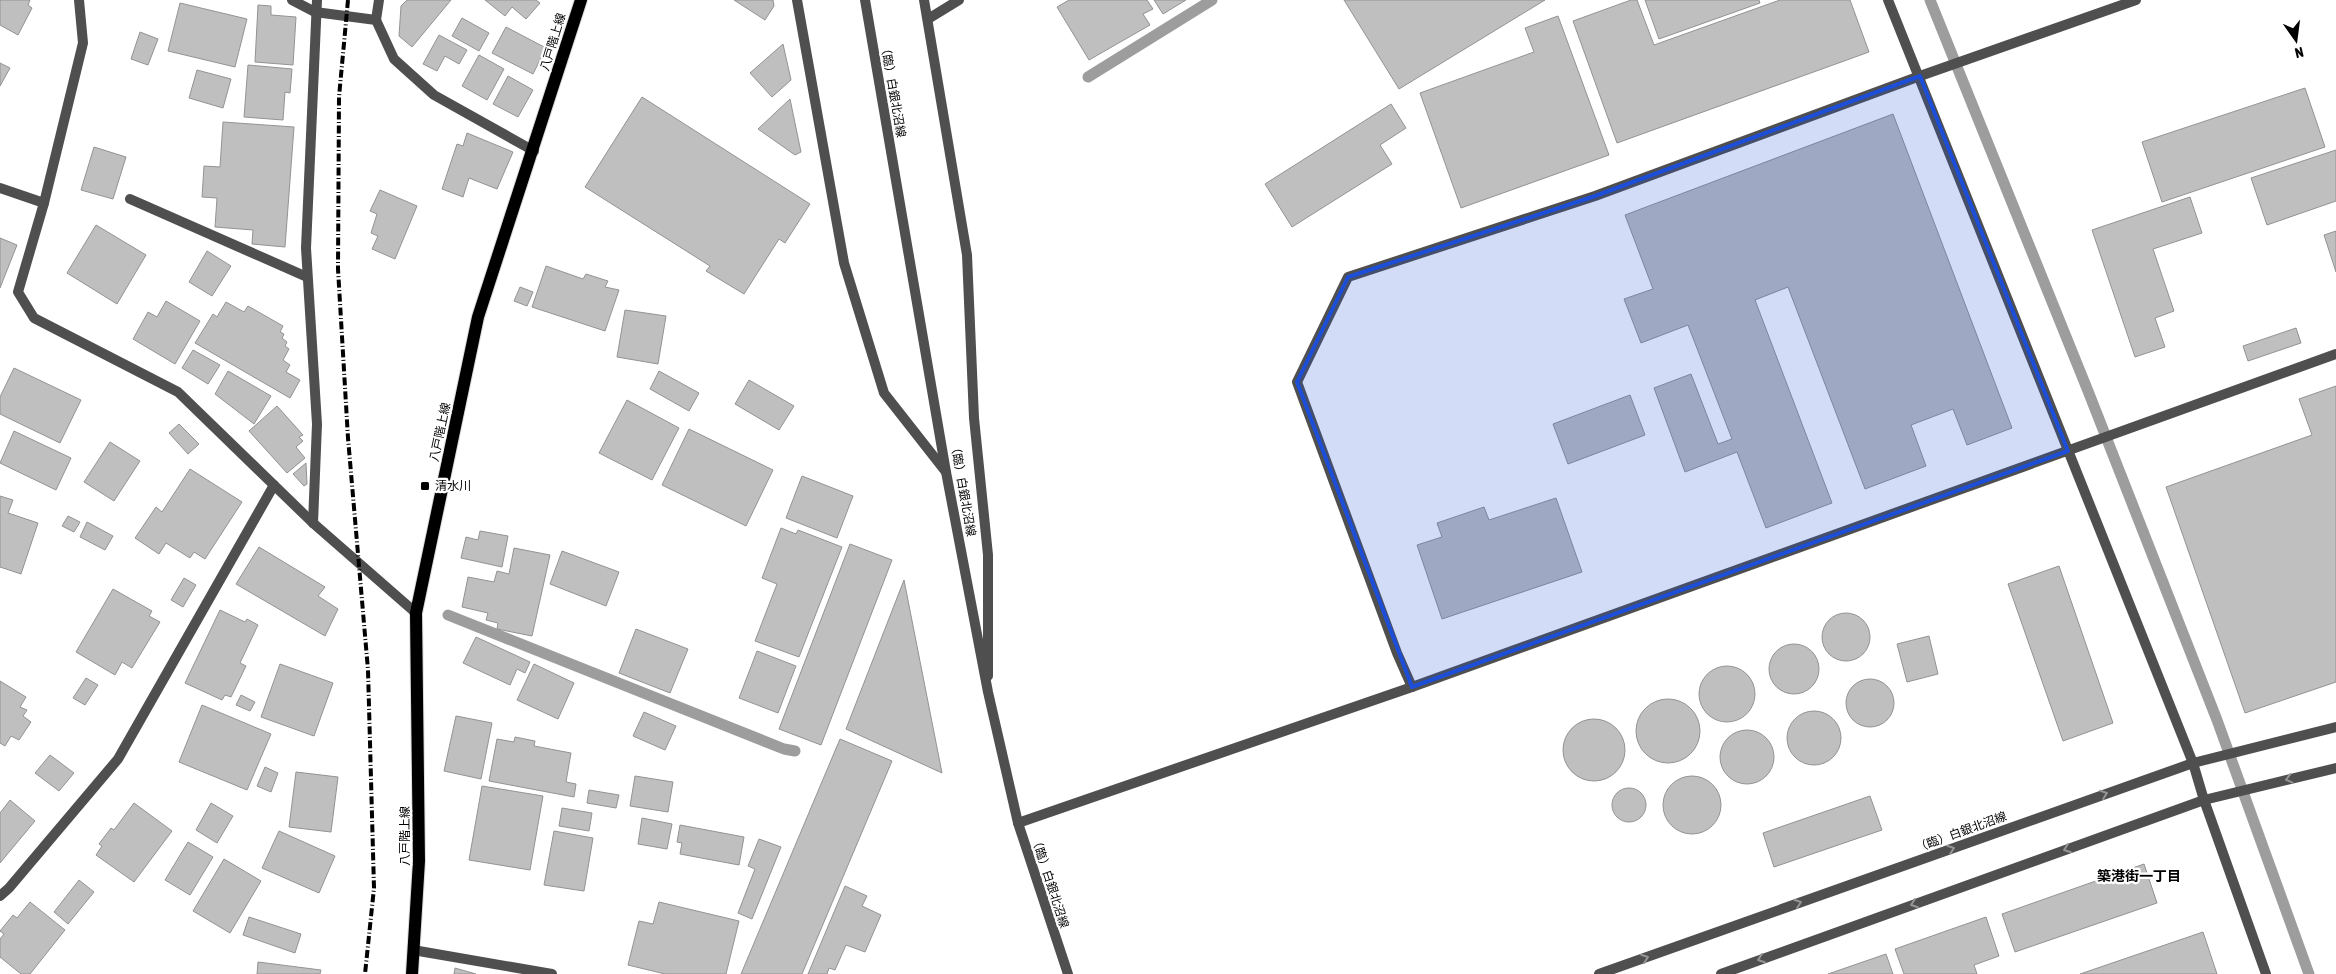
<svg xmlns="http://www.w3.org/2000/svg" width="2336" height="974" font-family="'Asap Condensed','Noto Sans JP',sans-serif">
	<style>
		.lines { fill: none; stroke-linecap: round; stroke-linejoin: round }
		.stream { stroke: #9d9d9d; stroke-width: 11 }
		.building { fill: #bfbfbf; stroke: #939393 }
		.primary-casing { stroke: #dbdbdb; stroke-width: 14 }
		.service { stroke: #4f4f4f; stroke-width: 10 }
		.minor { stroke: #4f4f4f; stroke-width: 10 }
		.tertiary { stroke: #4f4f4f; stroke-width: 10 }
		.primary { stroke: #000; stroke-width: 12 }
		.rail { stroke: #000; stroke-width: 4; stroke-dasharray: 8 2.5 1 2.5; stroke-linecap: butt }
		.oneway { stroke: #959595 }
		.marked { fill: #1d4ed8; fill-opacity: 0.2; stroke: #1d4ed8; stroke-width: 4; stroke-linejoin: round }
		.poi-dot { fill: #000; stroke: #fff; stroke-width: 2 }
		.labels { text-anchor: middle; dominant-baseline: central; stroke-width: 4.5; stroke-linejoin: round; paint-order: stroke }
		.street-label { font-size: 12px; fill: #000; stroke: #fff }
		.poi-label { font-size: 12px; fill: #000; stroke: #fff; text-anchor: start }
		.neighbourhood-label { font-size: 14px; font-weight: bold; fill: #000; stroke: #fff }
	</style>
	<rect width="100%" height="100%" fill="#fff"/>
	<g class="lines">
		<!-- stream -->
		<g class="stream">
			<polyline points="1930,0 2088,391 2217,720 2309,974"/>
			<polyline points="1088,77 1212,0"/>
			<polyline points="448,615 784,749 795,751"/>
		</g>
	</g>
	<!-- building -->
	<g class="building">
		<polygon points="0,0 30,0 28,5 32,8 18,35 0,25"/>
		<polygon points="407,0 451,0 412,47 399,36 401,6"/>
		<polygon points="485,0 536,0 540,3 526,19 512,7 505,16"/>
		<polygon points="734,0 773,0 774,6 765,20"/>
		<polygon points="1069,0 1147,0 1153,9 1143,14 1150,25 1089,60 1057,7"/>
		<polygon points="1154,0 1186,0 1163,14"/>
		<polygon points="1344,0 1545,0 1399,89"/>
		<polygon points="1631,0 1637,0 1654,45 1780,0 1850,0 1869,52 1617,143 1573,21"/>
		<polygon points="1645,0 1759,0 1760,3 1659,39"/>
		<polygon points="180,3 247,19 235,67 168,51"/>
		<polygon points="258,5 271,6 271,15 296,17 293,65 255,62"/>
		<polygon points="1558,16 1609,155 1461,208 1420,93 1534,52 1525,28"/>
		<polygon points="462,18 489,33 479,51 452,36"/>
		<polygon points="506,27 546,48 533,74 492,53"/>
		<polygon points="140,32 158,39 148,65 131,59"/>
		<polygon points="439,35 467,50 459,64 445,56 437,71 423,64"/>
		<polygon points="783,44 791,80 772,97 750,73"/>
		<polygon points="479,55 504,69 487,100 462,86"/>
		<polygon points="0,63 10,68 0,86"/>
		<polygon points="248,65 292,69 290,93 285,92 283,120 244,117"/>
		<polygon points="197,70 231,79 223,108 189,98"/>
		<polygon points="508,76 533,90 518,117 493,104"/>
		<polygon points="2305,88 2325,147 2162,202 2142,142"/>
		<polygon points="642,97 810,204 785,243 779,239 744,294 706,271 710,266 585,187"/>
		<polygon points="790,99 801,152 795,155 758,129"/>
		<polygon points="1391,104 1406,128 1380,145 1392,164 1292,227 1265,184"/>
		<polygon points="1893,114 2012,428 1967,445 1953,409 1911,425 1926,466 1865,489 1788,287 1755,300 1832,503 1766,528 1737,452 1685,472 1654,388 1691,374 1718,444 1732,439 1688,325 1641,343 1624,299 1653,289 1625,215"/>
		<polygon points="223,122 294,127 285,247 252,244 253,230 215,227 217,198 202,197 204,166 220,167"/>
		<polygon points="467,133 513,152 497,189 469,178 463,197 442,189 457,144 463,146"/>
		<polygon points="94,147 126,157 113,199 81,190"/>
		<polygon points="2336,150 2336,201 2267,225 2251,178"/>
		<polygon points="380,190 417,206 395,259 372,249 378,236 371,233 377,214 370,211"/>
		<polygon points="2190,197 2202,233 2153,249 2174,311 2155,318 2165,347 2135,357 2092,230"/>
		<polygon points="96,225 146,255 117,304 67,273"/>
		<polygon points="2336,231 2336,272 2324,235"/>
		<polygon points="0,238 17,245 0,288"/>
		<polygon points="207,251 231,266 212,296 189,282"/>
		<polygon points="546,266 583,279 586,274 608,281 605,287 619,290 605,331 532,307"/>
		<polygon points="520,287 533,292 527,306 514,301"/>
		<polygon points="166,301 200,321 175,364 133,339 148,312 157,317"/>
		<polygon points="226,302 244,312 248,306 283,326 280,332 284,334 282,338 287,342 285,346 289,349 283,360 290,365 286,372 300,380 290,398 195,343 213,314 217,317"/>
		<polygon points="625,310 666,316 658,364 617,357"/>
		<polygon points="2296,328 2301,343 2248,361 2243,346"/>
		<polygon points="193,350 220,365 208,384 182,368"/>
		<polygon points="14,368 81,400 60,443 0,414 0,397"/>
		<polygon points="228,371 271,396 254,424 215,394"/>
		<polygon points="659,371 699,393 689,411 650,389"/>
		<polygon points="749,380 794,406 779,430 735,404"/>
		<polygon points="2336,386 2336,682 2245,713 2166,487 2312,435 2299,399"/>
		<polygon points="1630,395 1645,435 1568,464 1553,424"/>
		<polygon points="627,400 679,428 652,480 599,453"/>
		<polygon points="277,406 303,435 299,437 303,441 296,447 305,458 287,473 249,431"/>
		<polygon points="179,424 199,444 188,454 169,433"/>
		<polygon points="689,429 773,470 746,526 662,485"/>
		<polygon points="14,431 71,458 56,490 0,463"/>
		<polygon points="110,442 140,461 114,501 84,482"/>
		<polygon points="306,463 307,484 304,486 293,474"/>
		<polygon points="190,469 242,502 205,559 194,552 190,558 166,543 159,554 135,538 156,507 162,512"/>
		<polygon points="802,476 853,496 837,538 786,518"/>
		<polygon points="0,496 13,500 8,513 38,523 21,574 0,567"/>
		<polygon points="1556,498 1582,572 1442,619 1417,545 1442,537 1437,523 1484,507 1489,520"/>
		<polygon points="68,516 80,522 74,532 62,526"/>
		<polygon points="87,522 113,536 105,550 80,537"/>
		<polygon points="781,528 796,534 798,530 842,547 799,657 755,641 777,584 762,578"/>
		<polygon points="480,531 508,536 502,567 461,558 466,537 478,540"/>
		<polygon points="850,544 892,560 821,745 779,729"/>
		<polygon points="259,547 325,587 318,596 338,609 325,636 236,584"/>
		<polygon points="514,548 550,555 532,636 497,629 498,623 486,620 488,613 462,607 468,577 494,582 497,571 509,574"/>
		<polygon points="562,551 619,572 606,606 550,584"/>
		<polygon points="2059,566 2113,723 2063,741 2008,584"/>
		<polygon points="184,578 196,585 183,607 171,600"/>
		<polygon points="904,580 942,773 846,729"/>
		<polygon points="113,589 152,611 149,616 160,622 132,668 122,662 115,675 76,652"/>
		<polygon points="220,610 245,622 247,619 258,625 240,663 246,666 231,697 225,695 222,700 185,683"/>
		<circle cx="1846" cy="637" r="24"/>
		<polygon points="636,629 688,649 670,693 619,673"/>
		<polygon points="1929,636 1938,674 1907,682 1897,644"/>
		<polygon points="476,637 530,662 525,673 517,669 510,685 463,663"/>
		<circle cx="1794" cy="669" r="25"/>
		<polygon points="757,651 796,666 778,713 739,698"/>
		<polygon points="280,664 333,683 314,736 261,717"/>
		<polygon points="534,664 574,683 558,719 517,700"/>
		<circle cx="1727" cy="694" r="28"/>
		<polygon points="86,678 98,685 85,705 73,698"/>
		<circle cx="1870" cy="703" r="24"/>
		<polygon points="0,681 26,697 20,707 27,710 23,716 31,722 19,740 11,736 5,746 0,743"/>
		<polygon points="241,695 255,702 250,711 236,705"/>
		<circle cx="1668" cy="731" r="32"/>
		<polygon points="202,705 271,734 247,790 179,762"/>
		<circle cx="1814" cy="738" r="27"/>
		<polygon points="644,712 676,726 665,750 633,736"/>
		<polygon points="456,716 492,723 481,779 444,771"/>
		<circle cx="1594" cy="750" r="31"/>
		<circle cx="1747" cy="757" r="27"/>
		<polygon points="515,737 535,741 534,746 571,753 566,782 576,784 574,797 489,781 497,739 514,742"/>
		<polygon points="840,739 892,761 802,974 741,974"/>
		<polygon points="50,755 74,773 59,791 35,773"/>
		<polygon points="265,767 278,773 271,792 257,786"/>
		<polygon points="296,772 338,777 331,832 289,827"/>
		<polygon points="635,776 673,782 668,812 630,806"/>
		<circle cx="1692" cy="805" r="29"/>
		<polygon points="482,786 543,796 530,870 469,860"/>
		<circle cx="1629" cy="805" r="17"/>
		<polygon points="589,790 619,795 616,808 587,803"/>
		<polygon points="1870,796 1882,830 1774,867 1763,833"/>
		<polygon points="10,800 35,821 0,863 0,813"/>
		<polygon points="134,803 172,831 134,882 96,855 102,846 99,844 111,828 114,830"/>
		<polygon points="211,803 233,816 217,843 196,830"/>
		<polygon points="562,808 592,813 589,831 559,826"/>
		<polygon points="642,818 672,824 667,849 638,844"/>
		<polygon points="680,825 744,837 739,865 680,854 682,843 677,842"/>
		<polygon points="279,831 335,856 319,893 262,868"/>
		<polygon points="554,831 593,838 584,891 544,885"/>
		<polygon points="759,839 781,847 752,919 738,913 755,869 748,866"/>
		<polygon points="188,842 213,857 190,895 165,880"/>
		<polygon points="224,859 261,881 230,933 193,911"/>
		<polygon points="2144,864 2157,903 2015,952 2002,914"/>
		<polygon points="79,880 94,892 68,924 54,912"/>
		<polygon points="845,886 867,896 862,906 881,915 865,952 846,945 835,970 829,968 827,974 808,974"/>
		<polygon points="30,902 65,930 30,974 21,974 0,957 0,939 4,934 0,931 13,915 17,918"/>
		<polygon points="659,902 739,921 726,974 665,974 628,965 639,921 653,924"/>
		<polygon points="249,917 301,934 295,953 243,935"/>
		<polygon points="1986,917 1999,956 1974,965 1977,974 1904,974 1895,949"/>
		<polygon points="2203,932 2217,974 2080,974"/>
		<polygon points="1886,954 1893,974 1828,974"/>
		<polygon points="258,962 321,970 320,974 257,974"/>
		<polygon points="455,968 476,974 454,974"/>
	</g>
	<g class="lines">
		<!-- primary casing -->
		<g class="primary-casing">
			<polyline id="primary" points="412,974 419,861 416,613 478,317 581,0"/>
		</g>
		<!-- service -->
		<g class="service">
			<polyline points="130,199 307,277"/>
			<polyline points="413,950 552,974"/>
		</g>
		<!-- minor -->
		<g class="minor">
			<polyline points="79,0 83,43 44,203 18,292 34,318 178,392 313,523 416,613"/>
			<polyline points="292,0 315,12 376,20 394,59 434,95 534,151"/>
			<polyline points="797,0 844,263 884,393 946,472"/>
			<polyline points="924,0 967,255 974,418 988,555 988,676"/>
			<polyline points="1888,0 2193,763 2204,800 2266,974"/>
			<polyline points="928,19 959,0"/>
			<polyline points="376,20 379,0"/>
			<polyline points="0,188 44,203"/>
			<polyline points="313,523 317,424 306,248 317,0"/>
			<polyline points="1412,687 1397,653 1297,382 1348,277 1595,196 1920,76 2136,0"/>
			<polyline points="1018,823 1412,687 2336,354"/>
			<polyline points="0,896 9,888 118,759 274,485"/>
		</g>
		<!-- tertiary -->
		<g class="tertiary">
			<polyline points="865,0 946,472 988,692 1018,823 1068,974"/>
			<polyline points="1599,974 2193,763 2336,727"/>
			<polyline points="1721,974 2204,800 2336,768"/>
		</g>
		<!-- primary -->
		<use href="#primary" class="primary"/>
		<!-- rail -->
		<polyline class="rail" points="348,0 339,97 338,269 348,438 368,670 374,888 365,974"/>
	</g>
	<!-- one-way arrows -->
	<defs><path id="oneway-chevron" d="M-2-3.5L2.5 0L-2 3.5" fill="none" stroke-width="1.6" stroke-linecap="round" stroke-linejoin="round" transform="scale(1.25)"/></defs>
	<g class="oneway">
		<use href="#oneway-chevron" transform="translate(2289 779) rotate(166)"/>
		<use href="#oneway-chevron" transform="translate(2104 794) rotate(-20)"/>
		<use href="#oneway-chevron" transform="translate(1951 849) rotate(-20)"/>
		<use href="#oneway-chevron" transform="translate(2067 849) rotate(160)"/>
		<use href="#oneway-chevron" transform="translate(1798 903) rotate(-20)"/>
		<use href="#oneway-chevron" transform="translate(1914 904) rotate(160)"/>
		<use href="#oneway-chevron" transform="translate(1645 958) rotate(-20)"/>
		<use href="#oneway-chevron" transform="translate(1761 959) rotate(160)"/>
	</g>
	<!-- marked area -->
	<path class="marked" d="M 1920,76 L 2068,451 L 1412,687 L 1297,382 L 1348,277 L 1595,196 Z"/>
	<!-- markers -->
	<rect class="poi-dot" x="420" y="481" width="10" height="10" rx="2.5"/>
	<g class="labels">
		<!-- street labels -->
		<g class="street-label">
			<text transform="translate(553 42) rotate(-73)">八戸階上線</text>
			<text transform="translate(893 90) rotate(80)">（臨）白銀北沼線</text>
			<text transform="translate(440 432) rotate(-78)">八戸階上線</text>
			<text transform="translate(963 489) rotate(80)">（臨）白銀北沼線</text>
			<text transform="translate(1961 832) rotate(-20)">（臨）白銀北沼線</text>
			<text transform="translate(405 836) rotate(-90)">八戸階上線</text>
			<text transform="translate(1050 882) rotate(72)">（臨）白銀北沼線</text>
		</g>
		<!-- poi labels -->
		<g class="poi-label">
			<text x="435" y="486">清水川</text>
		</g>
		<!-- neighbourhood labels -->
		<g class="neighbourhood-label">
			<text x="2139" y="876">築港街一丁目</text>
		</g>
	</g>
	<!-- north arrow -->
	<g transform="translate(2296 40) rotate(166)" stroke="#ffffff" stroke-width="4" paint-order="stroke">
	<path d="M0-4L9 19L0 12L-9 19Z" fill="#000000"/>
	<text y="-8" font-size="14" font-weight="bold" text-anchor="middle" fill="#000000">N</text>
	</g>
</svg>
